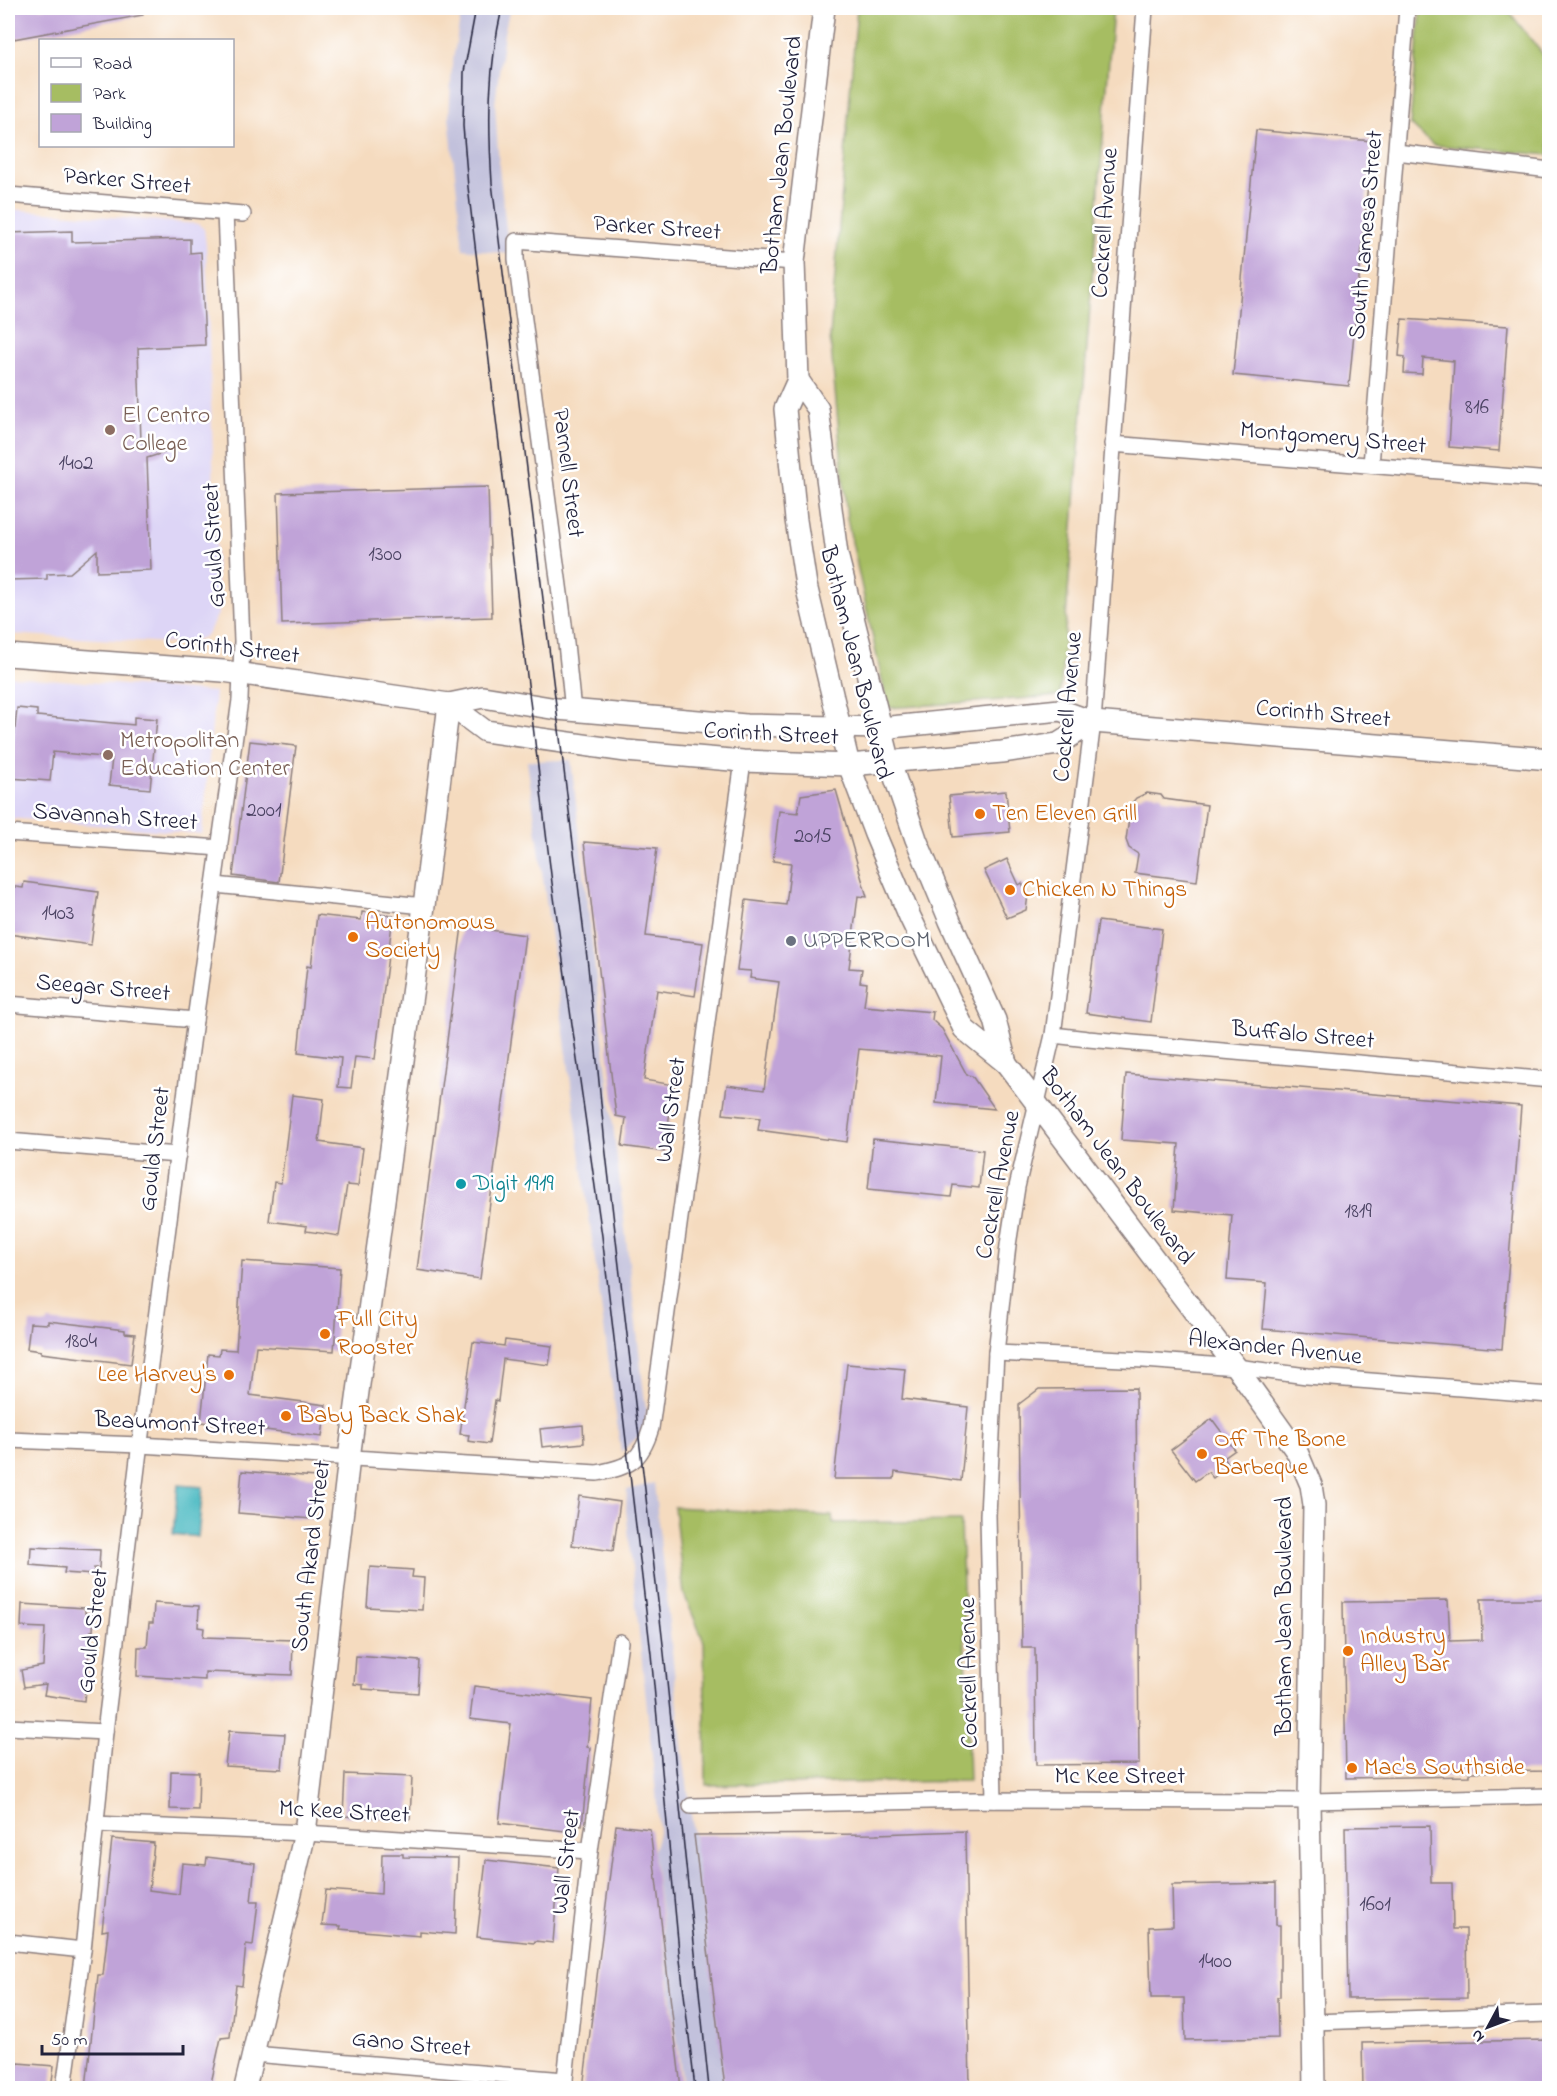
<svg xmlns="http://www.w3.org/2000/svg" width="1557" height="2096" font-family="'Indie Flower',sans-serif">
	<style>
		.built { fill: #ddd5f6 }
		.industrial { fill: #c2c1dc }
		.green { fill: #a6bd62; stroke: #64704e; stroke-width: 1.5 }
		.water { fill: #4bbac2; stroke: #366e7e; stroke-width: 1.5 }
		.building { fill: #c0a3d8 }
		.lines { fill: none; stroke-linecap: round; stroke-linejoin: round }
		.minor-casing { stroke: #8c7e7d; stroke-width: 18 }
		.secondary-casing { stroke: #8c7e7d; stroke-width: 24 }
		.minor { stroke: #fff; stroke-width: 15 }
		.secondary { stroke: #fff; stroke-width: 21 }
		.tram { stroke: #22223b; stroke-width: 1.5 }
		.education-dot { fill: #8d6e63; stroke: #fff; stroke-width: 2 }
		.food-dot { fill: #e8710a; stroke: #fff; stroke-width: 2 }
		.worship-dot { fill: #6b7280; stroke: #fff; stroke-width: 2 }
		.culture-dot { fill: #0f9aa8; stroke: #fff; stroke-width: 2 }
		.labels { text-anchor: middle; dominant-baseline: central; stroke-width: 5; stroke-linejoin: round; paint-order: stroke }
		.number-label { font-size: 21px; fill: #4a4262 }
		.street-label { font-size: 24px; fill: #22223b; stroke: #fff }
		.education-label { font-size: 24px; fill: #785e54; stroke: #fff; text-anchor: start }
		.food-label { font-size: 24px; fill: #c56008; stroke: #fff; text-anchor: start }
		.worship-label { font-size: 24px; fill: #5b616d; stroke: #fff; text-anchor: start }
		.culture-label { font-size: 24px; fill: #0d838f; stroke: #fff; text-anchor: start }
	</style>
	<rect width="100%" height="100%" fill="#fff"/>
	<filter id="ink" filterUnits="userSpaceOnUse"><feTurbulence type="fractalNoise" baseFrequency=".0167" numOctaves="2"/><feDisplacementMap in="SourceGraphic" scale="12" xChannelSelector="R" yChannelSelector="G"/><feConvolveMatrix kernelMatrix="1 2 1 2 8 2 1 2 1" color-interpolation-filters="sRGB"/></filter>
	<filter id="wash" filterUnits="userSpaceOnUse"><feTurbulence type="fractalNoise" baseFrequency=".008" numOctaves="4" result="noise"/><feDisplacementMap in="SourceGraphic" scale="24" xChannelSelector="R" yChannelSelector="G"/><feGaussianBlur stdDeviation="1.35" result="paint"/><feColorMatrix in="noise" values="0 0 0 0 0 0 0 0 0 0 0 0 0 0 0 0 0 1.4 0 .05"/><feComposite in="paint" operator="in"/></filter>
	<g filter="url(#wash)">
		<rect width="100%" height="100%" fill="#f5dbbf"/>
		<!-- built -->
		<g class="built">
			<polygon points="8,209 198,224 204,229 206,245 218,614 207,635 189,644 8,634"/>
			<polygon points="8,676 215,692 202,834 8,818"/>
		</g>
		<!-- industrial -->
		<g class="industrial">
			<polygon points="462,8 510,8 504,33 495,104 499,167 509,254 463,249 449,117 452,65"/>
			<polygon points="571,760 648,1428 621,1452 527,761"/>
			<polygon points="654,1483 683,1754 694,1835 725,2088 683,2088 653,1851 659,1829 656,1793 626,1510 627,1490"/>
		</g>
		<!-- green -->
		<g class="green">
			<polygon points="857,8 1113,8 1060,696 888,708 847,519 830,337"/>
			<polygon points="1421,8 1506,8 1549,62 1549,155 1433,145 1410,124"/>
			<polygon points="674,1507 832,1516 833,1523 961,1521 969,1781 706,1785 704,1642 684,1594"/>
		</g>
		<!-- water -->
		<polygon class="water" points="178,1485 203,1487 198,1537 173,1534"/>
		<g id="blocks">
			<!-- building -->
			<g class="building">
				<polygon points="8,8 142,8 143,15 8,40"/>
				<polygon points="1256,130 1372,141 1349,386 1233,375"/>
				<polygon points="72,231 72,242 190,239 190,253 201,252 205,345 138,348 141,442 155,442 172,450 147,458 151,570 97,572 97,550 70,573 47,574 47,579 8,580 8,233"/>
				<polygon points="1402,319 1508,326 1499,451 1449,447 1454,361 1423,358 1422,374 1404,373 1405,357 1399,356"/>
				<polygon points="488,487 492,617 282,624 278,493"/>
				<polygon points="17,708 37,710 37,716 134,725 134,717 157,719 150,789 109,785 112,758 53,752 50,781 10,778"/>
				<polygon points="250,741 296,746 279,882 233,876"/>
				<polygon points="836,790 867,897 858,896 849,968 862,969 860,982 867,983 864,1006 933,1012 932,1020 942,1029 967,1075 972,1076 995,1109 936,1103 941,1056 859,1049 847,1142 758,1130 760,1118 723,1114 727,1085 764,1090 779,982 750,978 751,971 737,970 746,900 786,905 791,863 773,861 779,811 798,813 801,795"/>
				<polygon points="1006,791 1010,832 953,837 949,796"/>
				<polygon points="1147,793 1161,795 1164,799 1207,805 1197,881 1135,873 1138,854 1129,848 1126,840 1131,804 1136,798"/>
				<polygon points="584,842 657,848 646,936 703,943 695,996 657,990 644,1080 674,1085 664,1152 622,1146 626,1118 616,1116"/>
				<polygon points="1007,859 1019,885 1022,883 1028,895 1026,910 1007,918 984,870"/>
				<polygon points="24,882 98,892 91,945 8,934 8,886 23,888"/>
				<polygon points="362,912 393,916 375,1059 355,1057 351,1088 338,1087 341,1058 298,1053 307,966 311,967 317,915 361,920"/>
				<polygon points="1098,921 1162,929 1151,1022 1086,1013"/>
				<polygon points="462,926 525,935 480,1279 417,1270"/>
				<polygon points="1126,1074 1521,1106 1502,1349 1263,1329 1267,1283 1227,1280 1232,1215 1174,1210 1179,1144 1121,1140"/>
				<polygon points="292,1095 324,1099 319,1142 363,1148 358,1186 347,1185 339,1236 306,1231 307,1226 269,1221 274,1182 281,1183"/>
				<polygon points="873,1139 983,1150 979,1188 953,1185 951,1197 868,1189"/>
				<polygon points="242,1261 340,1268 334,1351 256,1346 250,1395 326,1405 322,1437 201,1422 208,1354 219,1355 220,1349 236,1350"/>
				<polygon points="48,1321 125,1330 125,1333 135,1334 131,1364 41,1353 41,1351 27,1349 30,1323 48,1324"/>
				<polygon points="505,1340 552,1346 549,1365 503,1359 498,1401 495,1400 489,1444 468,1441 469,1435 460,1434 473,1342 504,1346"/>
				<polygon points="847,1364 905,1369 902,1399 968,1407 961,1481 895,1472 894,1479 834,1479"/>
				<polygon points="1136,1388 1139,1764 1036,1765 1035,1648 1022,1648 1019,1404 1039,1389"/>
				<polygon points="1212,1419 1235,1450 1224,1458 1229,1465 1213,1478 1208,1472 1195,1481 1171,1450"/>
				<polygon points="583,1425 584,1443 542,1447 540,1429"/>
				<polygon points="242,1471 316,1477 312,1519 238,1513"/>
				<polygon points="579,1496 620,1502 613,1551 572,1545"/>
				<polygon points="31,1547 100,1550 99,1568 94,1568 94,1575 64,1573 65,1568 30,1565"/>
				<polygon points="370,1567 413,1570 412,1577 424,1578 422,1610 367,1607"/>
				<polygon points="1481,1599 1550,1599 1550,1771 1470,1772 1470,1776 1346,1778 1343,1602 1448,1600 1450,1641 1482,1640"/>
				<polygon points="154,1603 199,1606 198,1627 204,1628 203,1637 293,1640 292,1675 205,1672 205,1680 137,1676 138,1647 147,1647 149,1623 153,1623"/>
				<polygon points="22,1604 85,1608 85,1613 94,1614 93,1631 91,1631 84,1701 44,1695 46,1684 24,1687 21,1670 43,1666 45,1628 21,1627"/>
				<polygon points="356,1656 420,1661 418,1693 363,1689 363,1685 354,1684"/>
				<polygon points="474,1686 592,1700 587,1747 590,1748 582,1825 574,1824 573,1832 499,1823 511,1724 470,1719"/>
				<polygon points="229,1731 285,1734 282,1769 225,1766"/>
				<polygon points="171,1771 199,1772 198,1810 170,1809"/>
				<polygon points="345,1774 412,1777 410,1819 343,1816"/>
				<polygon points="616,1825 650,1829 681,2088 583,2088"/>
				<polygon points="1430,1826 1431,1883 1452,1883 1453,1929 1466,1929 1467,1998 1348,1999 1345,1827"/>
				<polygon points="965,1831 970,2088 725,2088 694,1835 876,1834"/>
				<polygon points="112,1839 154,1843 149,1890 179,1894 182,1863 206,1865 207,1857 255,1863 251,1902 258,1902 253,1945 246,1944 242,1986 236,1985 230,2037 221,2038 210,2088 86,2088 98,1975 103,1975 108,1930 102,1931"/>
				<polygon points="382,1854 403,1854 403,1857 458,1858 455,1934 420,1931 420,1936 340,1929 341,1926 322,1925 326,1890 381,1894"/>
				<polygon points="486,1860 559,1868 553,1943 535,1941 534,1943 477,1937"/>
				<polygon points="1276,1883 1276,1925 1280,1925 1280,1997 1277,1997 1278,2038 1185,2040 1184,1998 1151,1998 1149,1927 1173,1926 1172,1885"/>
				<polygon points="1550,2040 1550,2088 1363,2088 1362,2043"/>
				<polygon points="18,2063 54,2066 51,2088 8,2088 8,2068 17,2069"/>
			</g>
		</g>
	</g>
	<g filter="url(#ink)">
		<use href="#blocks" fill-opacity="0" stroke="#8c7e7d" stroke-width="1.5"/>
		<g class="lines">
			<!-- minor casing -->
			<g class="minor-casing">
				<g id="minor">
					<polyline points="1396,152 1550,170"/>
					<polyline points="8,195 243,214"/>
					<polyline points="1112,444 1550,480"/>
					<polyline points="1371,465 1407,8"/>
					<polyline points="573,711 564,624 516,259 516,241 794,262"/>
					<polyline points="8,833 220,848"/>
					<polyline points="215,885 424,906"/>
					<polyline points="8,1004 195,1020"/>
					<polyline points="1053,1035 1088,1039 1550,1080"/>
					<polyline points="8,1141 178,1155"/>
					<polyline points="996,1353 1144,1360 1236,1367 1307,1376 1550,1395"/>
					<path d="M 8,1440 L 140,1445 L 597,1473 C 630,1467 641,1461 651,1428 L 743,761"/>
					<polyline points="8,1727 105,1732"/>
					<polyline points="994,1800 988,1515 996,1353 1008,1245 1017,1187 1053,1035 1093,722 1145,8"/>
					<polyline points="691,1806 975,1800 1309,1801 1550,1796"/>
					<polyline points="95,1824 305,1833 590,1851"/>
					<polyline points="8,1942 83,1950"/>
					<polyline points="1313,2022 1550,2014"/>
					<polyline points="253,2054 565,2080"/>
					<polyline points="64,2088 83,1950 105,1732 142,1426 195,1020 240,700 242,641 225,212"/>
					<polyline points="564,2088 590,1851 620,1642"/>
				</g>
			</g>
			<!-- secondary casing -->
			<g class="secondary-casing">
				<g id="secondary">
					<polyline points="824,8 794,262 798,380 785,409 796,520 806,585 849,765 875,834 910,917 964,1029 1006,1063 1236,1367 1297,1452 1311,1485 1314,1505 1309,1801 1314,2088"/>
					<polyline points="798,380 818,409 837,554 890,763 916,839 950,921 995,1020 1006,1063"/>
					<polyline points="8,655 223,671 449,704 483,697 557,709 746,725 881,728 1060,710 1093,722 1550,759"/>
					<polyline points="449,704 485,731 626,751 743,761 849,765 1002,752 1058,744 1093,722"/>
					<polyline points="245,2088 305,1833 349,1458 424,906 449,704"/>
				</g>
			</g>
			<!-- minor -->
			<use href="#minor" class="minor"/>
			<!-- secondary -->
			<use href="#secondary" class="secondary"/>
			<!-- tram -->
			<g class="tram">
				<polyline points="476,8 464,72 463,126 468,187 552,883 602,1236 651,1654 679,1951 695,2088"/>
				<path d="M 502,8 C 488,69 488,121 492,183 L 588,966 L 605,1145 L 664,1653 L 709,2088"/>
			</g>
		</g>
	</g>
	<!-- markers -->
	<g class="education-dot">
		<circle cx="110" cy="430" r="6"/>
		<circle cx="108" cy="755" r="6"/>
	</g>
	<g class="food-dot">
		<circle cx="980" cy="814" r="6"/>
		<circle cx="1010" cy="890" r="6"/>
		<circle cx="353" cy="937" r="6"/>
		<circle cx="325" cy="1334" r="6"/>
		<circle cx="229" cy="1375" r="6"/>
		<circle cx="286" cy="1416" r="6"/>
		<circle cx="1202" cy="1454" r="6"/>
		<circle cx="1348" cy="1651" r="6"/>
		<circle cx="1352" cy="1768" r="6"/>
	</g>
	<circle class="worship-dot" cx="791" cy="941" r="6"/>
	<circle class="culture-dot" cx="461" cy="1184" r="6"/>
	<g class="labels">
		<!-- number labels -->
		<g class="number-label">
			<text x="1477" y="408">816</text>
			<text x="76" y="464">1402</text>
			<text x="385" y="555">1300</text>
			<text x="264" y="811">2001</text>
			<text x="813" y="837">2015</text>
			<text x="58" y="914">1403</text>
			<text x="1358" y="1212">1819</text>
			<text x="81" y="1342">1804</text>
			<text x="1375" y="1905">1601</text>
			<text x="1215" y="1962">1400</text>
		</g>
		<!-- street labels -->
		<g class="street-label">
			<text transform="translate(783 155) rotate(-84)">Botham Jean Boulevard</text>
			<text transform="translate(127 182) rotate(5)">Parker Street</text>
			<text transform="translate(1106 223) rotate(-86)">Cockrell Avenue</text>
			<text transform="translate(657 229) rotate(4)">Parker Street</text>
			<text transform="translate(1367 235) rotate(-85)">South Lamesa Street</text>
			<text transform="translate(1333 439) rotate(5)">Montgomery Street</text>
			<text transform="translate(567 473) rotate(83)">Parnell Street</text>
			<text transform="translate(215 545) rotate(-93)">Gould Street</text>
			<text transform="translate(232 649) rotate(7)">Corinth Street</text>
			<text transform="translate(855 663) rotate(76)">Botham Jean Boulevard</text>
			<text transform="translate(1069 707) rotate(-85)">Cockrell Avenue</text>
			<text transform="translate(1323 715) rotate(5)">Corinth Street</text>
			<text transform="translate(771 735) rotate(3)">Corinth Street</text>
			<text transform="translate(115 818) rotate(4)">Savannah Street</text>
			<text transform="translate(103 989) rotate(5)">Seegar Street</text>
			<text transform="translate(1303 1036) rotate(5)">Buffalo Street</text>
			<text transform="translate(672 1110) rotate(-82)">Wall Street</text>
			<text transform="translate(156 1149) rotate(-83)">Gould Street</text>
			<text transform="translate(1116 1167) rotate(53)">Botham Jean Boulevard</text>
			<text transform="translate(999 1185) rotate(-79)">Cockrell Avenue</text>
			<text transform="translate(1275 1349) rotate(6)">Alexander Avenue</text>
			<text transform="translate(180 1425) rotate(3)">Beaumont Street</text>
			<text transform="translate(312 1556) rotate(-83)">South Akard Street</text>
			<text transform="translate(1285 1616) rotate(-90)">Botham Jean Boulevard</text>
			<text transform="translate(94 1631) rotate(-83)">Gould Street</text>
			<text transform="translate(970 1673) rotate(-91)">Cockrell Avenue</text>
			<text x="1120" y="1777">Mc Kee Street</text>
			<text transform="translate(344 1813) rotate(3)">Mc Kee Street</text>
			<text transform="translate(567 1862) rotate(-83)">Wall Street</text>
			<text transform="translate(411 2045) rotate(5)">Gano Street</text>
		</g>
		<!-- education labels -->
		<g class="education-label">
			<text x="122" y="416">El Centro<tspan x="122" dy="28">College</tspan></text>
			<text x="120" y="741">Metropolitan<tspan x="120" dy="28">Education Center</tspan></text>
		</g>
		<!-- food labels -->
		<g class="food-label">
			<text x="992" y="814">Ten Eleven Grill</text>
			<text x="1022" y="890">Chicken N Things</text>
			<text x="365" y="923">Autonomous<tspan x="365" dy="28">Society</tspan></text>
			<text x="337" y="1320">Full City<tspan x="337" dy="28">Rooster</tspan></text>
			<text x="217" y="1375" text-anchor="end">Lee Harvey's</text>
			<text x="298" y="1416">Baby Back Shak</text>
			<text x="1214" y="1440">Off The Bone<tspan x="1214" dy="28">Barbeque</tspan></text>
			<text x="1360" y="1637">Industry<tspan x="1360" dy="28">Alley Bar</tspan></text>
			<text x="1364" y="1768">Mac's Southside</text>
		</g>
		<!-- worship labels -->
		<g class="worship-label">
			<text x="803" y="941">UPPERROOM</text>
		</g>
		<!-- culture labels -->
		<g class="culture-label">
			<text x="473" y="1184">Digit 1919</text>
		</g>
	</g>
	<!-- margin -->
	<rect width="1557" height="2096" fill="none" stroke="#fff" stroke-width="30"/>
	<!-- legend -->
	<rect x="39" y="39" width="195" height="108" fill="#ffffff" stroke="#a7a7b1" stroke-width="1.5"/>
	<rect x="51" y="58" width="30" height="9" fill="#ffffff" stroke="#a7a7b1" stroke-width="1.5"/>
	<text x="93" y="69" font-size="18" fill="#22223b">Road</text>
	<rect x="51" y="84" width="30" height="18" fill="#a6bd62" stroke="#a7a7b1" stroke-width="1.5"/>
	<text x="93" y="99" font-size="18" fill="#22223b">Park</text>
	<rect x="51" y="114" width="30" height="18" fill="#c0a3d8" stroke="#a7a7b1" stroke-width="1.5"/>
	<text x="93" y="129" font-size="18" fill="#22223b">Building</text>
	<!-- north arrow -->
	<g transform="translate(1488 2027) rotate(229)" stroke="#ffffff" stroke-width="4.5" paint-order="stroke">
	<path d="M0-4.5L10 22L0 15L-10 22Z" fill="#22223b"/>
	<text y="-9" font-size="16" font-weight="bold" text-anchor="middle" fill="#22223b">N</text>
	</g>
	<!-- scale -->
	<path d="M42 2045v9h141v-9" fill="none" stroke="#22223b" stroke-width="3"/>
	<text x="51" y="2045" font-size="18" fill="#22223b" stroke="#ffffff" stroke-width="4.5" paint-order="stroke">50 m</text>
</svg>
